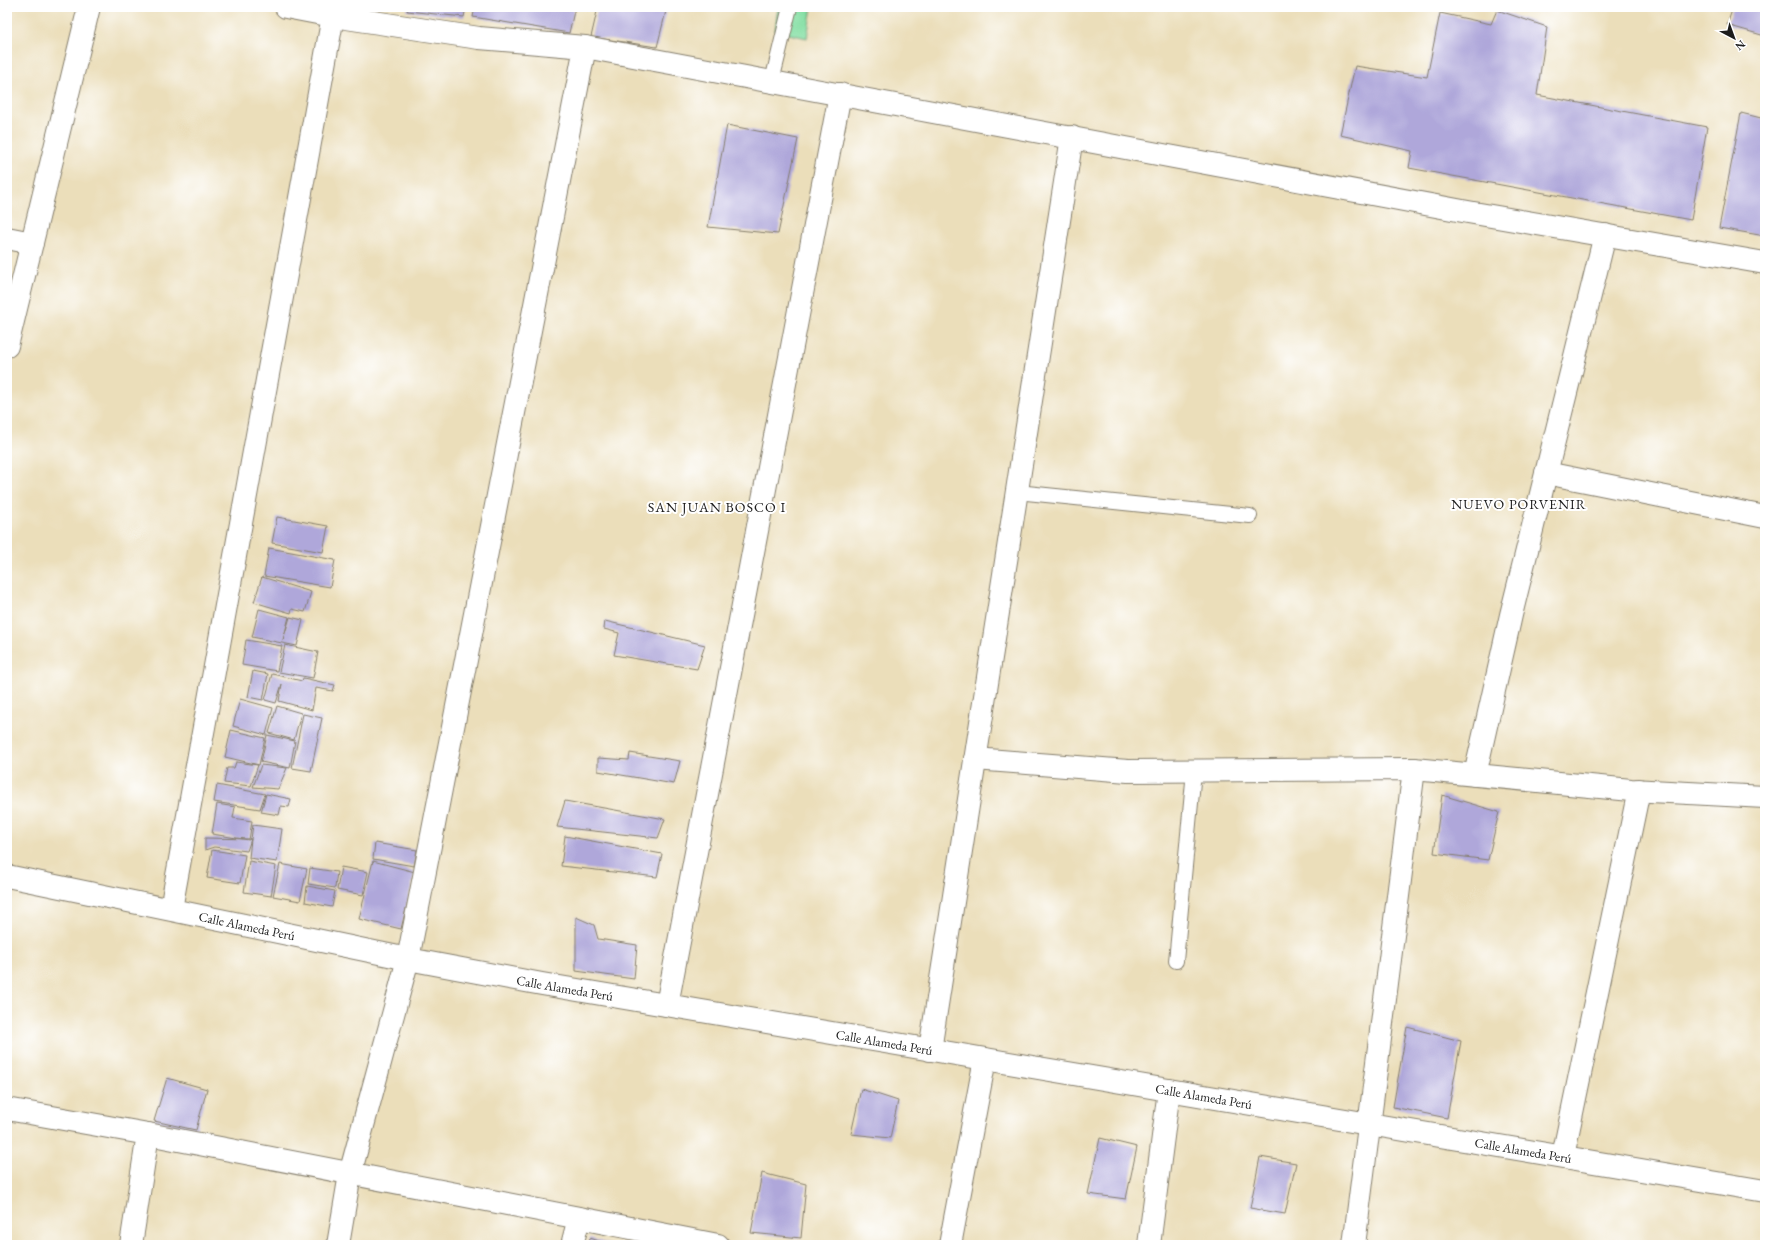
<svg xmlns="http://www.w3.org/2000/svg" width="1772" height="1252" font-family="'EB Garamond',serif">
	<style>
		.green { fill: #85dfa4; stroke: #507e60 }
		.building { fill: #afa7da }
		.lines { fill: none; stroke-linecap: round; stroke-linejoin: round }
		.lane-casing { stroke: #847d6b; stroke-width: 16 }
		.street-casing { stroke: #847d6b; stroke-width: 24 }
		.lane { stroke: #fff; stroke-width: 14 }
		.street { stroke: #fff; stroke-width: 22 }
		.labels { text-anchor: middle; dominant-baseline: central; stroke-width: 4; stroke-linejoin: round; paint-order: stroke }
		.street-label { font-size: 13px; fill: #1c1c1c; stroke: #fff }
		.neighbourhood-label { font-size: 14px; letter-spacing: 1px; fill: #1c1c1c; stroke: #fff }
	</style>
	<rect width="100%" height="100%" fill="#fff"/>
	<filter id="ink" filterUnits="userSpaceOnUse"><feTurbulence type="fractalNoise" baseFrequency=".025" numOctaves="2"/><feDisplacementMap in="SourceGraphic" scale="8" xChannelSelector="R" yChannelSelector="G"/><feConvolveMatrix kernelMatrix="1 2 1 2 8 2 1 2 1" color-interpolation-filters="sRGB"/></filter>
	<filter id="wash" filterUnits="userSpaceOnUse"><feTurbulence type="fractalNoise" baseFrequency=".012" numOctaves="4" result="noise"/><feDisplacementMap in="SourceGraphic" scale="16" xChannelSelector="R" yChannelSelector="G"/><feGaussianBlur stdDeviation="0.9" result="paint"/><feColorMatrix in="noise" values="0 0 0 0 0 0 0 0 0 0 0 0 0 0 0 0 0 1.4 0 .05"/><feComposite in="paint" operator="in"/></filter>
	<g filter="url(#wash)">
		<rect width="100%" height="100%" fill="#ebdeba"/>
		<!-- green -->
		<polygon class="green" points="778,7 812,7 807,38 775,31"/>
		<g id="blocks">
			<!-- building -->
			<g class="building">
				<polygon points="408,7 466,7 464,17 407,11"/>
				<polygon points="475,7 575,7 569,33 473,17"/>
				<polygon points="598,7 667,7 657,47 591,37"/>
				<polygon points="1733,7 1765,7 1765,36 1727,25"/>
				<polygon points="1497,10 1547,27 1537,95 1707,127 1691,220 1409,168 1412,151 1340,135 1355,66 1427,77 1440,13 1491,24"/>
				<polygon points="1741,113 1765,119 1765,236 1719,228"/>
				<polygon points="727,125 798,139 778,234 708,227"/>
				<polygon points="277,517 328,526 323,552 272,543"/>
				<polygon points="269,548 335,560 330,587 264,576"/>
				<polygon points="262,577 311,592 305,612 292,609 291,613 254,602"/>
				<polygon points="259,609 289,617 283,640 290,617 303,620 297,646 252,637"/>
				<polygon points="605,621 705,645 697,669 614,655 619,633 604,629"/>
				<polygon points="246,640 282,646 277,671 242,665"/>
				<polygon points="285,645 318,652 313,678 279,672"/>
				<polygon points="253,671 268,674 263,700 248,697"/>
				<polygon points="272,674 302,681 303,678 335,685 333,691 316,688 312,710 279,701 282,684 276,703 265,700"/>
				<polygon points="240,699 273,708 266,735 233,726"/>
				<polygon points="277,706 301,713 294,740 269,733"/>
				<polygon points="303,714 322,718 311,771 292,768"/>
				<polygon points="231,730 265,738 259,765 225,757"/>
				<polygon points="267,735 295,741 290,768 261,762"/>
				<polygon points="630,753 680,761 674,784 598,771 598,758 629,760"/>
				<polygon points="236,762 258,765 251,786 224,783 227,768 234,768"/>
				<polygon points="261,765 287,768 278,789 253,787"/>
				<polygon points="217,785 265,794 260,809 214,802"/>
				<polygon points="266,794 291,799 289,807 281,806 279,815 261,812"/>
				<polygon points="1442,795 1499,812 1488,860 1434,853"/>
				<polygon points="565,801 665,819 658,838 557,827"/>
				<polygon points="217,804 235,807 233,818 252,821 249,840 212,834"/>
				<polygon points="253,825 282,829 277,862 249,858 251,839 247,851 214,847 205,850 205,838 251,839"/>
				<polygon points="565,836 662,854 657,877 561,866"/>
				<polygon points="375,843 417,850 414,866 373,859"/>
				<polygon points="212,850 245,855 240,883 207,878"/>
				<polygon points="249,861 276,866 271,896 244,892"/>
				<polygon points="373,861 415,872 401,929 359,919"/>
				<polygon points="280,864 307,869 300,901 273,896"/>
				<polygon points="341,867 368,872 363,895 337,890"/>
				<polygon points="310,868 337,872 335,888 308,884"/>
				<polygon points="307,886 335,891 332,907 305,902"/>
				<polygon points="576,917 594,925 598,939 637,945 634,979 576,971"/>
				<polygon points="1407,1027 1461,1041 1447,1118 1393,1107"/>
				<polygon points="167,1078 207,1089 196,1130 154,1121"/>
				<polygon points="861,1089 898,1101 890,1138 851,1134"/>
				<polygon points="1100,1138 1137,1147 1126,1199 1088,1194"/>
				<polygon points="1260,1157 1296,1163 1285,1214 1250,1208"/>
				<polygon points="762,1173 806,1184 801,1238 751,1233"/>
				<polygon points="590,1238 611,1245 589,1245"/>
			</g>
		</g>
	</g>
	<g filter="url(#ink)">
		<use href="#blocks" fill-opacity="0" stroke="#847d6b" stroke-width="1"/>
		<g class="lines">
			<!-- lane casing -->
			<g class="lane-casing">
				<g id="lane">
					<polyline points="772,81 790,7"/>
					<polyline points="1017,492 1250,516"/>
					<polyline points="1176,961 1194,771"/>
				</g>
			</g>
			<!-- street casing -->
			<g class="street-casing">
				<g id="street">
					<polyline points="286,7 333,16 479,38 585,47 1468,212 1765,263"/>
					<polyline points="7,238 32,243"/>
					<polyline points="7,346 89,7"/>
					<polyline points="1546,473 1765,517"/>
					<polyline points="975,759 1128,771 1414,769 1631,790 1765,797"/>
					<polyline points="1475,775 1511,615 1605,235"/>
					<path id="s1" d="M 7,876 L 408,959 L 542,984 L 1765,1191"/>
					<polyline points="171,909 333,16"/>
					<polyline points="667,1005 840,94"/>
					<polyline points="930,1050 1072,137"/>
					<polyline points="7,1109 148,1134 718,1245"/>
					<polyline points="1563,1156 1639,790"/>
					<polyline points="131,1245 148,1134"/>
					<polyline points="338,1245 350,1174 408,959 585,47"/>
					<polyline points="572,1245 579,1218"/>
					<polyline points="950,1245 985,1059"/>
					<polyline points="1149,1245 1169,1090"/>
					<polyline points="1354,1245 1414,769"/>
				</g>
			</g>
			<!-- lane -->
			<use href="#lane" class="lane"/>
			<!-- street -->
			<use href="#street" class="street"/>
		</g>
	</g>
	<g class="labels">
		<!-- street labels -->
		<g class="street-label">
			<text stroke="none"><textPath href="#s1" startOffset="245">Calle Alameda Perú</textPath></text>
			<text stroke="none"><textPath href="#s1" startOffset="569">Calle Alameda Perú</textPath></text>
			<text stroke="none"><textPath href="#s1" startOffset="893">Calle Alameda Perú</textPath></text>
			<text stroke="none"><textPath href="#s1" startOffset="1217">Calle Alameda Perú</textPath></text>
			<text stroke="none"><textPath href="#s1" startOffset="1541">Calle Alameda Perú</textPath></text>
		</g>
		<!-- neighbourhood labels -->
		<g class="neighbourhood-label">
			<text x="1519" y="504">NUEVO PORVENIR</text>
			<text x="717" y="507">SAN JUAN BOSCO I</text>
		</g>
	</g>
	<!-- margin -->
	<rect width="1772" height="1252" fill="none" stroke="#fff" stroke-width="24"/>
	<!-- north arrow -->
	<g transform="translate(1734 38) rotate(139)" stroke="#ffffff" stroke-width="3" paint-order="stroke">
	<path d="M0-3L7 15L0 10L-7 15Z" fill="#1c1c1c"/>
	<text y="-6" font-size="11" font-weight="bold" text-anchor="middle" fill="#1c1c1c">N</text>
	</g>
</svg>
